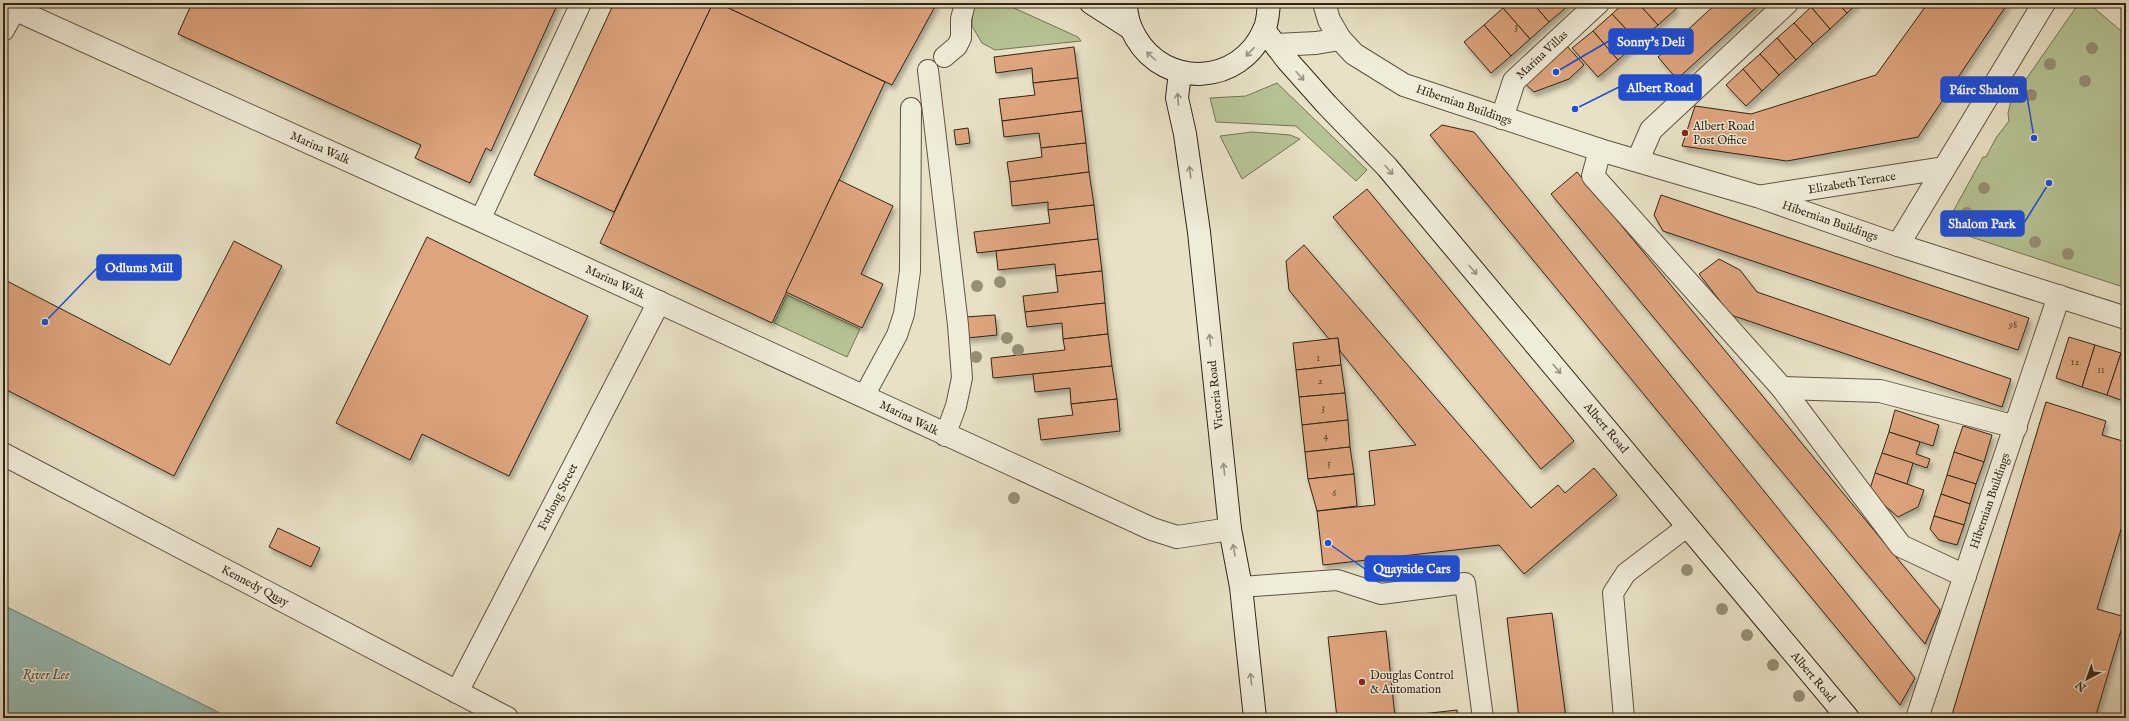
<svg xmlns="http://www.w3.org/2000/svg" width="2129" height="721" font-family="'IM FELL English',serif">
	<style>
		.green { fill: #b6c394; stroke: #747454 }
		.water { fill: #97bdb6; stroke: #6f8076 }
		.building { fill: #dea47e; stroke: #322515; filter: url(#shadow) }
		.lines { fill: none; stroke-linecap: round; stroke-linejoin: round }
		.lane-casing { stroke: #605441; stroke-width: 22 }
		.street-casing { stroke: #605441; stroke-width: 24 }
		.secondary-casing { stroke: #322515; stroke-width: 24 }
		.lane { stroke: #f0ecda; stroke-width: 20 }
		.street { stroke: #f0ecda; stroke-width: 22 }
		.secondary { stroke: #f0ecda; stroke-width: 22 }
		.tree { fill: #968f76 }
		.oneway { stroke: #9a9281 }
		.poi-dot { fill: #8f2418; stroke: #f0ecda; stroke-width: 1.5 }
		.labels { text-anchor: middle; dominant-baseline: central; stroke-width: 3; stroke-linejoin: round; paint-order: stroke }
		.number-label { font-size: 10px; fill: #5d452f }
		.street-label { font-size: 12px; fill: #322515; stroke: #f0ecda }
		.poi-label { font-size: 12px; fill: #322515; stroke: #f0ecda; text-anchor: start }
		.water-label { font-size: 13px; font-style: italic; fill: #505345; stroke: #f0ecda }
		.leader { fill: none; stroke: #1d4ed8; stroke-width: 1.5 }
		.callout-dot { fill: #1d4ed8; stroke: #f0ecda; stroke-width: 1.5 }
		.callout { fill: #1d4ed8; stroke: #1d4ed8; stroke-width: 1.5 }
		.callout-label { font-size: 13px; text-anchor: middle; font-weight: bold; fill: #fff }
	</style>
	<defs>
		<filter id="shadow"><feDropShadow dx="2.5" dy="4.5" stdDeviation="2" flood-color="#0004"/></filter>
	</defs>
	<rect width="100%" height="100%" fill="#e8e1c6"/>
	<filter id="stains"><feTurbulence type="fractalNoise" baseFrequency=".005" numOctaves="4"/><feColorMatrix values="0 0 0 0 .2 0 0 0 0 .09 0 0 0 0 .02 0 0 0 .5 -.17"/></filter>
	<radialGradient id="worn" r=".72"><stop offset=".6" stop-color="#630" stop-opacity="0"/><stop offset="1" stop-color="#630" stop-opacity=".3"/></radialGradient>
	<!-- green -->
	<g class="green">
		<polygon points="973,3 1003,3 1078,37 1081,41 995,50 982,43 972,26"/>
		<polygon points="2079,3 2088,3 2126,35 2126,288 1944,228 1983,157 1986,157 1996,138 2009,121 2008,113 2011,101"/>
		<polygon points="1277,83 1367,170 1356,181 1296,126 1216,122 1210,98 1246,96"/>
		<polygon points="1252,132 1290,135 1300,139 1242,179 1220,136"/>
		<polygon points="787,295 860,329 847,357 774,323"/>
	</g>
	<!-- water -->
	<polygon class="water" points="3,605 230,718 3,718"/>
	<!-- building -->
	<g class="building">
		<polygon points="192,3 558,3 491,151 486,148 470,183 415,158 421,145 178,34"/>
		<polygon points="614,3 713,3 614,212 534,175"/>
		<polygon points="713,3 718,3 885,82 772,323 600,243"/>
		<polygon points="718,3 937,3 892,85"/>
		<polygon points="1509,3 1533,3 1549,22 1530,39 1503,8"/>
		<polygon points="1533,3 1567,3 1569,5 1549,22"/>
		<polygon points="1624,3 1638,3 1658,25 1638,42 1612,14"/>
		<polygon points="1638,3 1673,3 1677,8 1658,25"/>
		<polygon points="1717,3 1761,3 1677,79 1658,57"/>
		<polygon points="1815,3 1838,3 1847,13 1830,29 1811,7"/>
		<polygon points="1838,3 1858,3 1847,13"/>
		<polygon points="1928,3 2008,3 1918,137 1787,161 1682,146 1695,106 1751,114 1876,75"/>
		<polygon points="1811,7 1830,29 1813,44 1794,23"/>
		<polygon points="1503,8 1530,39 1511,56 1484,25"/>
		<polygon points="1612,14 1638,42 1618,60 1593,31"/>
		<polygon points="1794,23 1813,44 1796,60 1777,38"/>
		<polygon points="1484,25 1511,56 1491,73 1464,42"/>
		<polygon points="1593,31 1618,60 1598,77 1572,48"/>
		<polygon points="1777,38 1796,60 1779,75 1760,54"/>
		<polygon points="1566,45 1584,65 1569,79 1534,92 1524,83"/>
		<polygon points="1074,47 1078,78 1033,83 1032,68 996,73 994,57"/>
		<polygon points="1760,54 1779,75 1762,91 1743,69"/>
		<polygon points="1743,69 1762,91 1746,106 1726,85"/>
		<polygon points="1078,78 1082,111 1002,121 999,99 1035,95 1033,83"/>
		<polygon points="1082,111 1086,143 1041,148 1039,133 1004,137 1002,121"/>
		<polygon points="1442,125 1474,132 1915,678 1900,705 1430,135"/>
		<polygon points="968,128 970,143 956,145 954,130"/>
		<polygon points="1086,143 1089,172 1010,182 1007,162 1042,157 1041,148"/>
		<polygon points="1089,172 1094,205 1048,210 1048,202 1012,206 1010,182"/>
		<polygon points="1577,172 1940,610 1925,644 1551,194"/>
		<polygon points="839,180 893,206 861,274 883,284 862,328 786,292"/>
		<polygon points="1367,189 1574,441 1541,469 1333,217"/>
		<polygon points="1661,195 2029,318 2018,350 1663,231 1654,215"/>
		<polygon points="1094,205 1098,239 977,253 974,232 1050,223 1048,210"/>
		<polygon points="427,237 588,316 509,476 422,434 410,460 336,423"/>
		<polygon points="1098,239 1102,271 1056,276 1055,264 998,270 996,251"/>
		<polygon points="234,241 282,266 174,476 3,388 3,279 170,365"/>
		<polygon points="1304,245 1531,508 1558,485 1565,493 1594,468 1617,495 1524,574 1499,545 1323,565 1317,511 1375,505 1369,451 1416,445 1340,351 1338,338 1329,339 1289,290 1286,261"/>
		<polygon points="1719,259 1740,270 1757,292 2011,379 2002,407 1731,315 1699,274"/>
		<polygon points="1102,271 1105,303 1025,312 1023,296 1058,292 1056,276"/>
		<polygon points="1105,303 1108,334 1063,339 1062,323 1027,327 1025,312"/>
		<polygon points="995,315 997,335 967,338 965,317"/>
		<polygon points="1108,334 1112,366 993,378 991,358 1065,350 1063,339"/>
		<polygon points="2069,337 2095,345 2082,387 2056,378"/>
		<polygon points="1338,338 1341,365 1296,370 1293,343"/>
		<polygon points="2095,345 2121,353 2107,395 2082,387"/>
		<polygon points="2121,353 2126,355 2126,402 2107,395"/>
		<polygon points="1341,365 1345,393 1299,397 1296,370"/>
		<polygon points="1112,366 1117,399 1071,404 1070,388 1035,392 1033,374"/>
		<polygon points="1345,393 1348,420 1302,425 1299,397"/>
		<polygon points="1117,399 1120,431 1041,440 1038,419 1073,415 1071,404"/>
		<polygon points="2046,402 2106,421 2102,435 2126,442 2126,513 2097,609 2125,617 2095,718 2077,718 2062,714 2061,718 1951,718"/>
		<polygon points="1895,410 1939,425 1933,446 1889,432"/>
		<polygon points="1348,420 1350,447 1305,452 1302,425"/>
		<polygon points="1963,426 1992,435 1984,462 1954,452"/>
		<polygon points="1889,432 1920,442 1916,454 1930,459 1927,468 1882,453"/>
		<polygon points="1350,447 1354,474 1308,479 1305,452"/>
		<polygon points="1954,452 1984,462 1976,484 1947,475"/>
		<polygon points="1882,453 1913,463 1907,484 1875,473"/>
		<polygon points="1875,473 1924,490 1918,507 1898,517 1869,492"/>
		<polygon points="1354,474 1357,506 1317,511 1308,479"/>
		<polygon points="1947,475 1976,484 1970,504 1941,494"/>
		<polygon points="1941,494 1970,504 1964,525 1934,516"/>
		<polygon points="1934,516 1964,525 1957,545 1939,540 1930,529"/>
		<polygon points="278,528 320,548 311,567 269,547"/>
		<polygon points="1552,613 1566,718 1519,718 1507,618"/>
		<polygon points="1386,631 1395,717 1337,718 1328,637"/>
		<polygon points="1457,710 1458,718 1386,718 1395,717"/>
	</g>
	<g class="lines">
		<!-- lane casing -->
		<g class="lane-casing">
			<g id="lane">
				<polyline points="944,57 957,46 961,38 961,19 965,3"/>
				<polyline points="928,70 958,325 962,378 956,406 945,436"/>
				<polyline points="480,220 581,3"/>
				<polyline points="864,396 897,335 904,314 910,271 911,108"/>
				<polyline points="1241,587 1337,580 1381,594 1465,583 1483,718"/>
				<polyline points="1624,718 1613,593 1626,573 1688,526"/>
			</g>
		</g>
		<!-- street casing -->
		<g class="street-casing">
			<g id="street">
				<polyline points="1324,3 1329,20 1340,39 1354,54 1404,85 1600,150 1760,197 1898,245 2126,318"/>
				<polyline points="14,9 480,220 1152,529 1177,537 1230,529"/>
				<polyline points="3,30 18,3"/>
				<polyline points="1276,45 1316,43 1340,39"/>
				<polyline points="1502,118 1514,81 1598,3"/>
				<polyline points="1600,150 1593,176 1782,388 1901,546 1965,576"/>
				<polyline points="1638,160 1651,130 1787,3"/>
				<polyline points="1763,196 1944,168"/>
				<polyline points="1898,245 2044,3"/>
				<polyline points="1782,388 1880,391 2016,427"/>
				<polyline points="3,454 507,718"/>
				<polyline points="457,692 659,302"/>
				<polyline points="1917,718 2059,296"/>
			</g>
		</g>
		<!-- secondary casing -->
		<g class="secondary-casing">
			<g id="secondary">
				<polyline points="1091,3 1130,28"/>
				<path d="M 1126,3 C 1126,15 1130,28 1136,38 C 1166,89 1240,85 1264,30 C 1268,22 1268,12 1269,3"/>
				<polyline points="1264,30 1287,60 1327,105 1387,167 1848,718"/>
				<polyline points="1180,72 1177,98 1185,134 1199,232 1230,529 1241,587 1255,718"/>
			</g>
		</g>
		<!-- lane -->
		<use href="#lane" class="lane"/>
		<!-- street -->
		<use href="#street" class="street"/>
		<!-- secondary -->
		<use href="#secondary" class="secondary"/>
	</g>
	<!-- trees -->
	<g class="tree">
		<circle cx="2092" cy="48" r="6"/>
		<circle cx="2050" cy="64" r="6"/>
		<circle cx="2085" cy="81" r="6"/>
		<circle cx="2031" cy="95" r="6"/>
		<circle cx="1984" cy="188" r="6"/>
		<circle cx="1967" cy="213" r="6"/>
		<circle cx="1994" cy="216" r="6"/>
		<circle cx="2035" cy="242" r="6"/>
		<circle cx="2068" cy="254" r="6"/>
		<circle cx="1000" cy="282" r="6"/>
		<circle cx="977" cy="286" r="6"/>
		<circle cx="1007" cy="338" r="6"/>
		<circle cx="1018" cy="350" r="6"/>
		<circle cx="976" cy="357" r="6"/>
		<circle cx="1014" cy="498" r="6"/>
		<circle cx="1687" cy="570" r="6"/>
		<circle cx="1722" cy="609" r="6"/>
		<circle cx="1747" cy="635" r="6"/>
		<circle cx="1773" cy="665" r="6"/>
		<circle cx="1799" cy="696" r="6"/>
	</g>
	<!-- one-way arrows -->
	<defs><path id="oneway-shaft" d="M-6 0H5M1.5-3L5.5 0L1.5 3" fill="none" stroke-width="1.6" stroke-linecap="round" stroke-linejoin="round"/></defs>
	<g class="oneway">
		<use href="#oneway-shaft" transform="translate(1250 52) rotate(133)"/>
		<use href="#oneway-shaft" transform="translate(1151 56) rotate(-138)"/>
		<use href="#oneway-shaft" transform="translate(1300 76) rotate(48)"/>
		<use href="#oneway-shaft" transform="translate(1178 99) rotate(-94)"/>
		<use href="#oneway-shaft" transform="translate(1389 170) rotate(49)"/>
		<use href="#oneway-shaft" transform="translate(1190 172) rotate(-98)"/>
		<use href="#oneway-shaft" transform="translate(1473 270) rotate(50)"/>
		<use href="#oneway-shaft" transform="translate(1210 340) rotate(-96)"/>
		<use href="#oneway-shaft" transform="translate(1557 369) rotate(50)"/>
		<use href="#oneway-shaft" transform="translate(1224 469) rotate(-96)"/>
		<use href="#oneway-shaft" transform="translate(1234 550) rotate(-100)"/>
		<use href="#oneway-shaft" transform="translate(1251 679) rotate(-96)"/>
	</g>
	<!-- markers -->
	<g class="poi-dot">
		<circle cx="1685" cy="133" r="4"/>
		<circle cx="1362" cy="682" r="4"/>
	</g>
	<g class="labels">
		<!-- number labels -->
		<g class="number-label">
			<text x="1516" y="27">3</text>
			<text x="2013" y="325">98</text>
			<text x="1318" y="358">1</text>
			<text x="2075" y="362">12</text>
			<text x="2101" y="370">11</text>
			<text x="1320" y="381">2</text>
			<text x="1323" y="408">3</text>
			<text x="1326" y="436">4</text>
			<text x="1329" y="463">5</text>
			<text x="1334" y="493">6</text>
		</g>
		<!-- street labels -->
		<g class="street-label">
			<text transform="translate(1542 55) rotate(-43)">Marina Villas</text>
			<text transform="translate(1464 105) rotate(19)">Hibernian Buildings</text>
			<text transform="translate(320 148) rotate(24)">Marina Walk</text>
			<text transform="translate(1852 183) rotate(-9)">Elizabeth Terrace</text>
			<text transform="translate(1830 221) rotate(19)">Hibernian Buildings</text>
			<text transform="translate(615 282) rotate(25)">Marina Walk</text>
			<text transform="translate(1216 395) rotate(-96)">Victoria Road</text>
			<text transform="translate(909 418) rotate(26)">Marina Walk</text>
			<text transform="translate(1606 428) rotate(50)">Albert Road</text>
			<text transform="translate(558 497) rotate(-63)">Furlong Street</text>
			<text transform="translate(1990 501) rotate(-71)">Hibernian Buildings</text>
			<text transform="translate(255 586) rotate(28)">Kennedy Quay</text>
			<text transform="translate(1813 677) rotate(50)">Albert Road</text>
		</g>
		<!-- poi labels -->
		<g class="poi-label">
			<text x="1693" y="126">Albert Road<tspan x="1693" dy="14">Post Office</tspan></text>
			<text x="1370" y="675">Douglas Control<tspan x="1370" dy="14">&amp; Automation</tspan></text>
		</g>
		<!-- water labels -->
		<g class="water-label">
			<text x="46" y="675">River Lee</text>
		</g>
	</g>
	<!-- callouts -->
	<path class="leader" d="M1556 72L1609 41M1575 109L1619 87M2034 138L2026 90M2049 183L2024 223M45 322L97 268M1328 543L1365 569"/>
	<g class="callout-dot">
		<circle cx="1556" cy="72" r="4"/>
		<circle cx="1575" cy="109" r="4"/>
		<circle cx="2034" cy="138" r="4"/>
		<circle cx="2049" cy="183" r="4"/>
		<circle cx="45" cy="322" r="4"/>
		<circle cx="1328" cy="543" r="4"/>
	</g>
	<g class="callout">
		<rect x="1609" y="29" width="84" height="25" rx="4"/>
		<rect x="1619" y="75" width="82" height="25" rx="4"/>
		<rect x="1941" y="77" width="85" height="25" rx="4"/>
		<rect x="1941" y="211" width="83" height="25" rx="4"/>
		<rect x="97" y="255" width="84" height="25" rx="4"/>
		<rect x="1365" y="556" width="94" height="25" rx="4"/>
	</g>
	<g class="callout-label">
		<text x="1651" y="46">Sonny's Deli</text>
		<text x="1660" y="92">Albert Road</text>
		<text x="1984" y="94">Páirc Shalom</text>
		<text x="1982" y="228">Shalom Park</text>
		<text x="139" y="272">Odlums Mill</text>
		<text x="1412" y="573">Quayside Cars</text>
	</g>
	<!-- margin -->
	<rect width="2129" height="721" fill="none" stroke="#e8e1c6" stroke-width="16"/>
	<rect x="4" y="4" width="2121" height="713" fill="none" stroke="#322515" stroke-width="2"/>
	<rect x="8" y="8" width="2113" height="705" fill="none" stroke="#322515"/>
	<!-- north arrow -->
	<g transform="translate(2087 679) rotate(221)" stroke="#f0ecda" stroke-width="3" paint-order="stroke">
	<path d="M0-3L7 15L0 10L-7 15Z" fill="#322515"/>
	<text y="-6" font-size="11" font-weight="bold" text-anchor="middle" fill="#322515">N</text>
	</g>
	<rect width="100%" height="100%" filter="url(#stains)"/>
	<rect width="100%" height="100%" fill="url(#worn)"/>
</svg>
